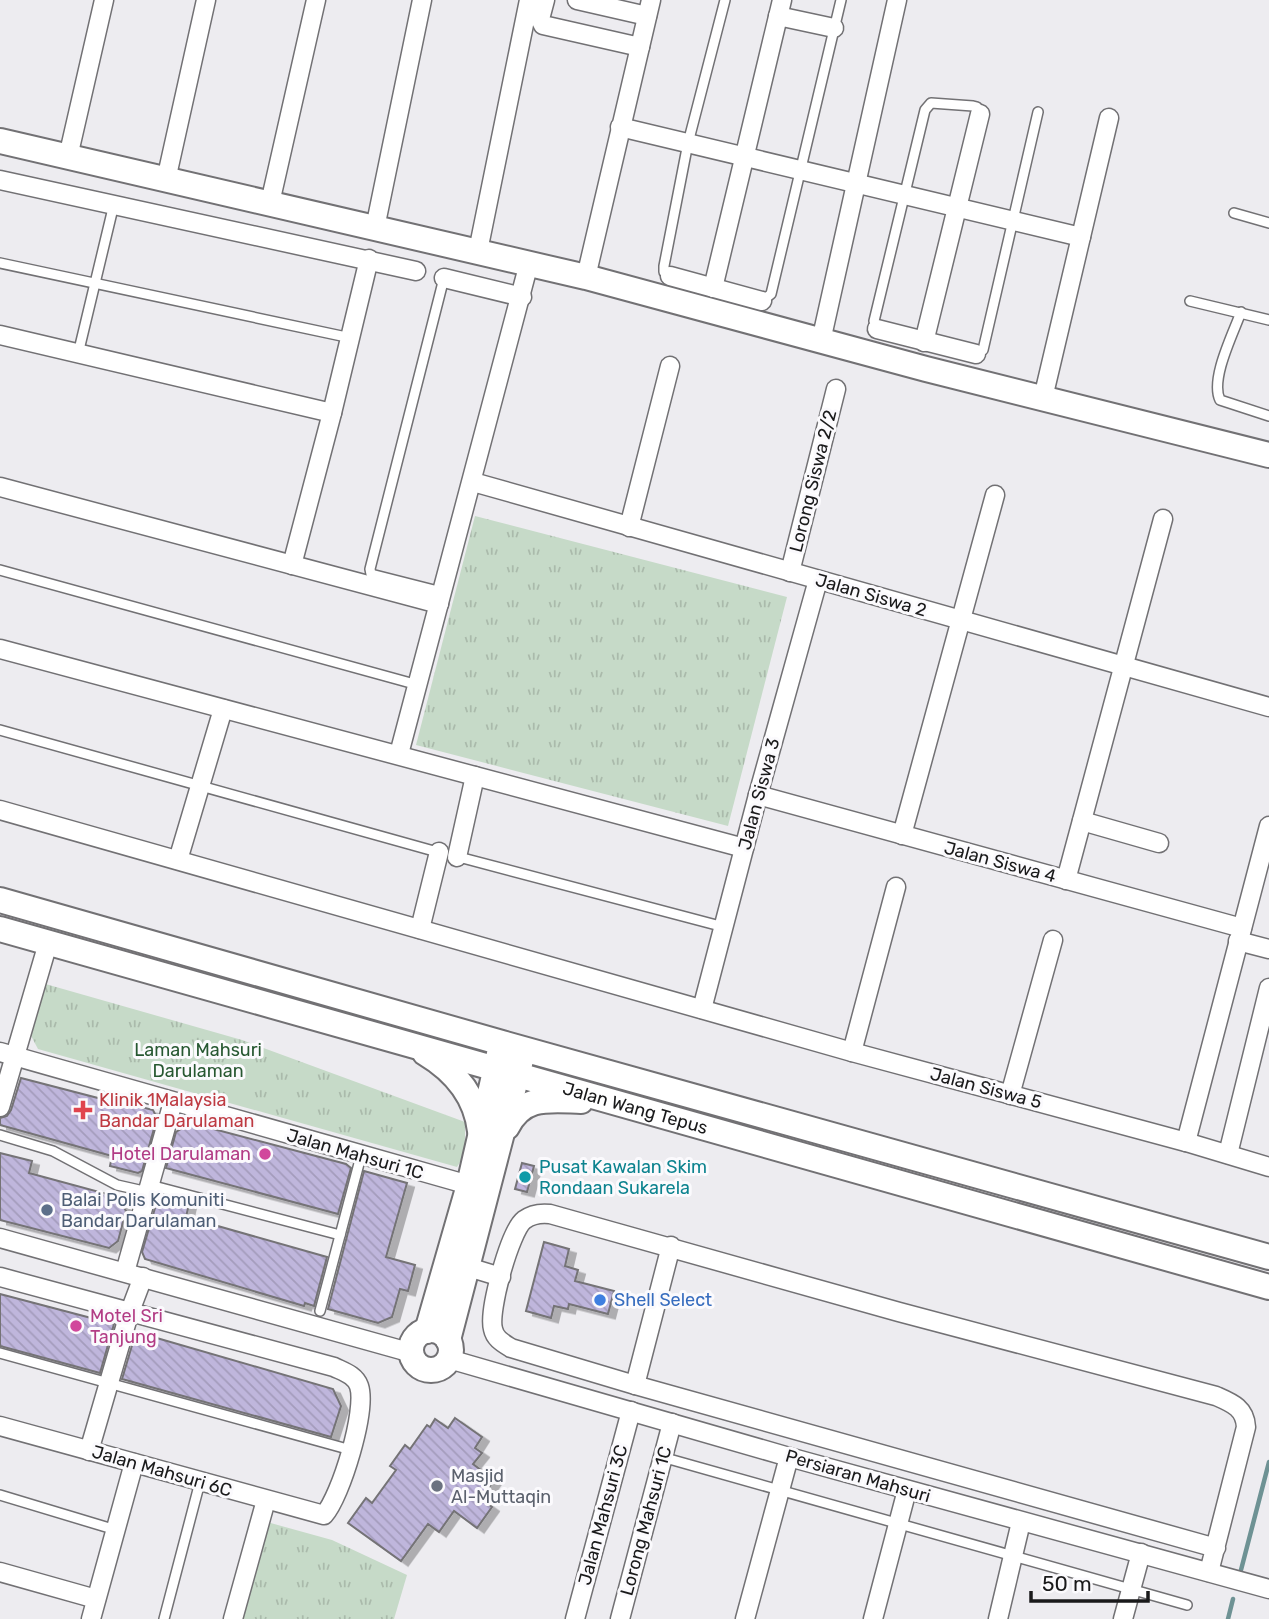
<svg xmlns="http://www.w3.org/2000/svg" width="1269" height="1619" font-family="Rubik,sans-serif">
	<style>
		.park { fill: url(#park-tufts) }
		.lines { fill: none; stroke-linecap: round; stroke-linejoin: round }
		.stream { stroke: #6e9294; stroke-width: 4.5 }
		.building { fill: url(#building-back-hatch); stroke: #747376; stroke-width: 2; filter: url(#shadow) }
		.lane-casing { stroke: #727174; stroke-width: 12 }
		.street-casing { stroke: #727174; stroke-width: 21 }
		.secondary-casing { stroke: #727174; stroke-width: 28 }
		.lane { stroke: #fff; stroke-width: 9 }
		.street { stroke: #fff; stroke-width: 18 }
		.secondary { stroke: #fff; stroke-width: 24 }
		.health-dot { fill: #e0444e; stroke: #fbfafd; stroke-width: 2.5 }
		.hotel-dot { fill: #d1479c; stroke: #fbfafd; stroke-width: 2.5 }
		.culture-dot { fill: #0f9aa8; stroke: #fbfafd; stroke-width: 2.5 }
		.service-dot { fill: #5c6f8a; stroke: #fbfafd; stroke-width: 2.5 }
		.shop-dot { fill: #3f7fe0; stroke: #fbfafd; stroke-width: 2.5 }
		.worship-dot { fill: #6b7280; stroke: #fbfafd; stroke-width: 2.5 }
		.labels { text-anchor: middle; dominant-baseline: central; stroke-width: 6; stroke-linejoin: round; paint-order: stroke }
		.street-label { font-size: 18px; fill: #1a1a1b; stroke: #fbfafd }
		.park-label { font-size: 18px; fill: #275831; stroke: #fbfafd }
		.health-label { font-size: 18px; fill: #be3a42; stroke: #fbfafd; text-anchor: start }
		.hotel-label { font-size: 18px; fill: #b23c85; stroke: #fbfafd; text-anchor: end }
		.culture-label { font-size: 18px; fill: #0d838f; stroke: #fbfafd; text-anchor: start }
		.service-label { font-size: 18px; fill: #4e5e75; stroke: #fbfafd; text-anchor: start }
		.shop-label { font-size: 18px; fill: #366cbe; stroke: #fbfafd; text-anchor: start }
		.worship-label { font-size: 18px; fill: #5b616d; stroke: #fbfafd; text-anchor: start }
	</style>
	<defs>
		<pattern id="park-tufts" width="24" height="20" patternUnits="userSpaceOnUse" patternTransform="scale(1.75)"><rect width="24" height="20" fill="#c6dac8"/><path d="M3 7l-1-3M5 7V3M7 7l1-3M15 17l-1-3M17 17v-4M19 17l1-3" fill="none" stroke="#aabaab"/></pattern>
		<pattern id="building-back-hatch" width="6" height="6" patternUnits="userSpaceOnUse" patternTransform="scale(1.75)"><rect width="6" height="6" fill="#bfb6dc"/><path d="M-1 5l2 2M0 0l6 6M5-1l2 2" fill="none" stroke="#a49cbc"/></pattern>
		<filter id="shadow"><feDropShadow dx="7" dy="4.5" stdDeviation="0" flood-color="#0004"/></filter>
	</defs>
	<rect width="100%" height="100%" fill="#edecf0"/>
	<!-- park -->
	<g class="park">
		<polygon points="475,516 787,597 728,826 416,745"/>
		<polygon points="42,983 242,1040 465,1122 465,1154 457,1167 38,1049 28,1030"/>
		<polygon points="267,1522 332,1540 407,1575 394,1619 241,1619"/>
	</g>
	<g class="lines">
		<!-- stream -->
		<g class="stream">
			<polyline points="1241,1570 1269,1462"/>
			<polyline points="1228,1619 1233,1599"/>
		</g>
	</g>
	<!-- building -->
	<g class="building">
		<polygon points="21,1078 125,1105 126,1103 153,1110 157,1118 142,1171 138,1173 110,1166 112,1156 0,1125 0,1118 7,1116 11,1110"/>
		<polygon points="191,1123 346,1164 351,1168 338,1214 166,1168 176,1132"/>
		<polygon points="0,1153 32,1161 29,1173 118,1197 126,1211 118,1241 109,1248 0,1220"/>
		<polygon points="522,1163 534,1166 527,1192 515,1189"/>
		<polygon points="364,1171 407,1183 386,1257 415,1265 408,1291 400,1289 392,1317 378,1323 328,1309"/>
		<polygon points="161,1196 189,1204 186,1217 327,1257 314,1306 305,1303 304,1306 145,1259 142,1252 158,1198"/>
		<polygon points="544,1242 569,1249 565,1266 578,1270 575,1281 614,1291 608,1314 569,1304 568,1309 554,1306 551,1318 526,1311"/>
		<polygon points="0,1294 114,1324 100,1373 0,1346"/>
		<polygon points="136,1332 333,1389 341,1406 331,1437 122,1379"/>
		<polygon points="455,1418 482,1437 475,1448 482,1453 473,1464 494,1480 481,1499 492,1507 477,1528 454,1511 439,1532 428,1524 401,1561 348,1523 366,1498 372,1503 396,1470 390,1466 405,1445 410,1449 427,1425 430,1427 435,1419 448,1428"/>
	</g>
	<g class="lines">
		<!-- lane casing -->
		<g class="lane-casing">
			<g id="lane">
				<polyline points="1234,213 1269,223"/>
				<polyline points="0,263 351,338"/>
				<polyline points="670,276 664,272 664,266 688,143 725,0"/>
				<polyline points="762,301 771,294 841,0"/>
				<polyline points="1190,301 1269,320"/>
				<path d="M 1241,312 C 1233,334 1210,379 1220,400 L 1269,416"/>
				<polyline points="877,329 874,321 925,110 931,103 973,106 977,107 980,114"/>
				<polyline points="78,354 114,204"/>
				<polyline points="976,354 983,350 1038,112"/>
				<polyline points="0,570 418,685"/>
				<polyline points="442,592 371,574 370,569 444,278"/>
				<polyline points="0,730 441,853"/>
				<polyline points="455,856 724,927"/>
				<polyline points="0,1135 53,1151 117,1185 148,1192"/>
				<polyline points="150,1185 340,1235"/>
				<polyline points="320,1311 361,1156"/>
				<polyline points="0,1353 351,1450"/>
				<polyline points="662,1457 1187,1605"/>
				<polyline points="0,1495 116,1530"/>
				<polyline points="164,1619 200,1482"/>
			</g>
		</g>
		<!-- street casing -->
		<g class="street-casing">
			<g id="street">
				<polyline points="545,0 540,19 543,25 640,47"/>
				<polyline points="577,0 647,16"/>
				<polyline points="778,16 834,28"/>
				<polyline points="620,127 1081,237"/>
				<polyline points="68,157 104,0"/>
				<polyline points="0,180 416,271"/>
				<polyline points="166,180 206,0"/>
				<polyline points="270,203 316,0"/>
				<polyline points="375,228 422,0"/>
				<polyline points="478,251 529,0"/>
				<polyline points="670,276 762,301"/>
				<polyline points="586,277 651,0"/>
				<polyline points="444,278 522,297"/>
				<polyline points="713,288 782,0"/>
				<polyline points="877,329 976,354"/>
				<polyline points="0,335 332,413"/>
				<polyline points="821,341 897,0"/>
				<polyline points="924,342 980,114"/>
				<polyline points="1043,398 1109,118"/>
				<polyline points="473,482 1269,707"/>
				<polyline points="0,487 439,604"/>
				<polyline points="629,527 670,366"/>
				<polyline points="292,565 332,413 369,259"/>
				<polyline points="790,572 836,389"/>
				<polyline points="0,649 744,848"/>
				<polyline points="399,754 529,263"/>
				<polyline points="758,795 1242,928"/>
				<polyline points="0,810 852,1052 1186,1142 1269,1167"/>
				<polyline points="1082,821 1159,843"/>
				<polyline points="902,835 995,495"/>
				<polyline points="457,857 475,776"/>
				<polyline points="178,860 223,709"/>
				<polyline points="1066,880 1163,519"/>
				<polyline points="420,929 439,852"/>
				<polyline points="1238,941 1269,949"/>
				<polyline points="702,1009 758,795 818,580"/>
				<polyline points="0,1052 469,1185"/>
				<polyline points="852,1052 896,887"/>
				<polyline points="1010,1095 1053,940"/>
				<polyline points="0,1107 48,943"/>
				<polyline points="1186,1142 1269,826"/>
				<polyline points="1228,1154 1269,988"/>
				<polyline points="0,1238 412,1353"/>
				<polyline points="468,1267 501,1277"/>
				<polyline points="125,1272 173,1102"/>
				<path d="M 0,1277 L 334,1367 C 344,1372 355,1375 359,1386 C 367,1410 341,1496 324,1515 L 0,1426"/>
				<polyline points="449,1359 789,1457 1269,1589"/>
				<polyline points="635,1385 671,1246"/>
				<polyline points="89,1451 129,1314 143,1277"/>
				<polyline points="0,1572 96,1599"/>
				<path d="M 1209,1572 L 1246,1427 C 1245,1408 1232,1403 1216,1396 L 899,1312 L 550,1214 C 541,1213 532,1214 524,1220 C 510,1231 488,1311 493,1329 C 495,1339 503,1343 511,1348 L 635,1385 L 1216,1548"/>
				<polyline points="91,1619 134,1463"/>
				<polyline points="233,1619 266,1500"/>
				<polyline points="575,1619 631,1411"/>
				<polyline points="620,1619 672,1423"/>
				<polyline points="745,1619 789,1457"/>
				<polyline points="873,1619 907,1490"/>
				<polyline points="998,1619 1021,1522"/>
				<polyline points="1123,1619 1141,1553"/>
			</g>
		</g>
		<!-- secondary casing -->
		<g class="secondary-casing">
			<g id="secondary">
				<polyline points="0,141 586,277 926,369 1269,455"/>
				<polyline points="0,900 502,1043 1269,1257"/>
				<path id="s1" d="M 0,929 L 1269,1287"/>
				<path d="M 425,1053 C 455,1071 476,1096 480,1131"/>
				<path d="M 507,1127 C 523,1095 549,1100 581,1101"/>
				<circle cx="431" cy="1350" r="20"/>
				<polyline points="427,1331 469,1185 499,1054"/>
				<polyline points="448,1340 521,1060"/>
			</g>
		</g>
		<!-- lane -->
		<use href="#lane" class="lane"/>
		<!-- street -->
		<use href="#street" class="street"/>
		<!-- secondary -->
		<use href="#secondary" class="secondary"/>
	</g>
	<!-- markers -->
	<path class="health-dot" d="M79.5 1099.5h7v7h7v7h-7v7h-7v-7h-7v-7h7z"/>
	<g class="hotel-dot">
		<circle cx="265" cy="1154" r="7"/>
		<circle cx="76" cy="1326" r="7"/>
	</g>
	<circle class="culture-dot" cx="525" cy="1177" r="7"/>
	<circle class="service-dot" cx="47" cy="1210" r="7"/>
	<circle class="shop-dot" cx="600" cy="1300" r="7"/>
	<circle class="worship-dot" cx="437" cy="1486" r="7"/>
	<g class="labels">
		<!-- street labels -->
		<g class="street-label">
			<text transform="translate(813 481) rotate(-76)">Lorong Siswa 2/2</text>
			<text transform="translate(871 595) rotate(16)">Jalan Siswa 2</text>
			<text transform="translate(759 794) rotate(-75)">Jalan Siswa 3</text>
			<text transform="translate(1000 862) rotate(15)">Jalan Siswa 4</text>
			<text transform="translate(986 1088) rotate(15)">Jalan Siswa 5</text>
			<text stroke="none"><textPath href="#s1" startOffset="660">Jalan Wang Tepus</textPath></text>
			<text transform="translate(355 1154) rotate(16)">Jalan Mahsuri 1C</text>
			<text transform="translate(162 1471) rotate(16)">Jalan Mahsuri 6C</text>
			<text transform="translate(858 1476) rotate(16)">Persiaran Mahsuri</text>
			<text transform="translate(603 1515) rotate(-75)">Jalan Mahsuri 3C</text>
			<text transform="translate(646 1521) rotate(-75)">Lorong Mahsuri 1C</text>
		</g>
		<!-- park labels -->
		<g class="park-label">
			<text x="198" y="1050">Laman Mahsuri<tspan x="198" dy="21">Darulaman</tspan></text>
		</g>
		<!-- health labels -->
		<g class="health-label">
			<text x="99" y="1100">Klinik 1Malaysia<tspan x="99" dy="21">Bandar Darulaman</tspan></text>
		</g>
		<!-- hotel labels -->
		<g class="hotel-label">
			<text x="251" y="1154">Hotel Darulaman</text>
			<text x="90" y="1316" text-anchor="start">Motel Sri<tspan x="90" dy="21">Tanjung</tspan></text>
		</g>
		<!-- culture labels -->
		<g class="culture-label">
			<text x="539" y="1167">Pusat Kawalan Skim<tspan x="539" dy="21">Rondaan Sukarela</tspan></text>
		</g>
		<!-- service labels -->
		<g class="service-label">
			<text x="61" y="1200">Balai Polis Komuniti<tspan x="61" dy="21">Bandar Darulaman</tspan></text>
		</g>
		<!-- shop labels -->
		<g class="shop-label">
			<text x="614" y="1300">Shell Select</text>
		</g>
		<!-- worship labels -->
		<g class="worship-label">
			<text x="451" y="1476">Masjid<tspan x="451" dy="21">Al-Muttaqin</tspan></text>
		</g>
	</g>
	<!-- scale -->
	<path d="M1031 1591v10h117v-10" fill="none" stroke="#1a1a1b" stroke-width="3.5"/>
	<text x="1042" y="1591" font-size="21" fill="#1a1a1b" stroke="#fbfafd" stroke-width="5" paint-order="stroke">50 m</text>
</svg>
